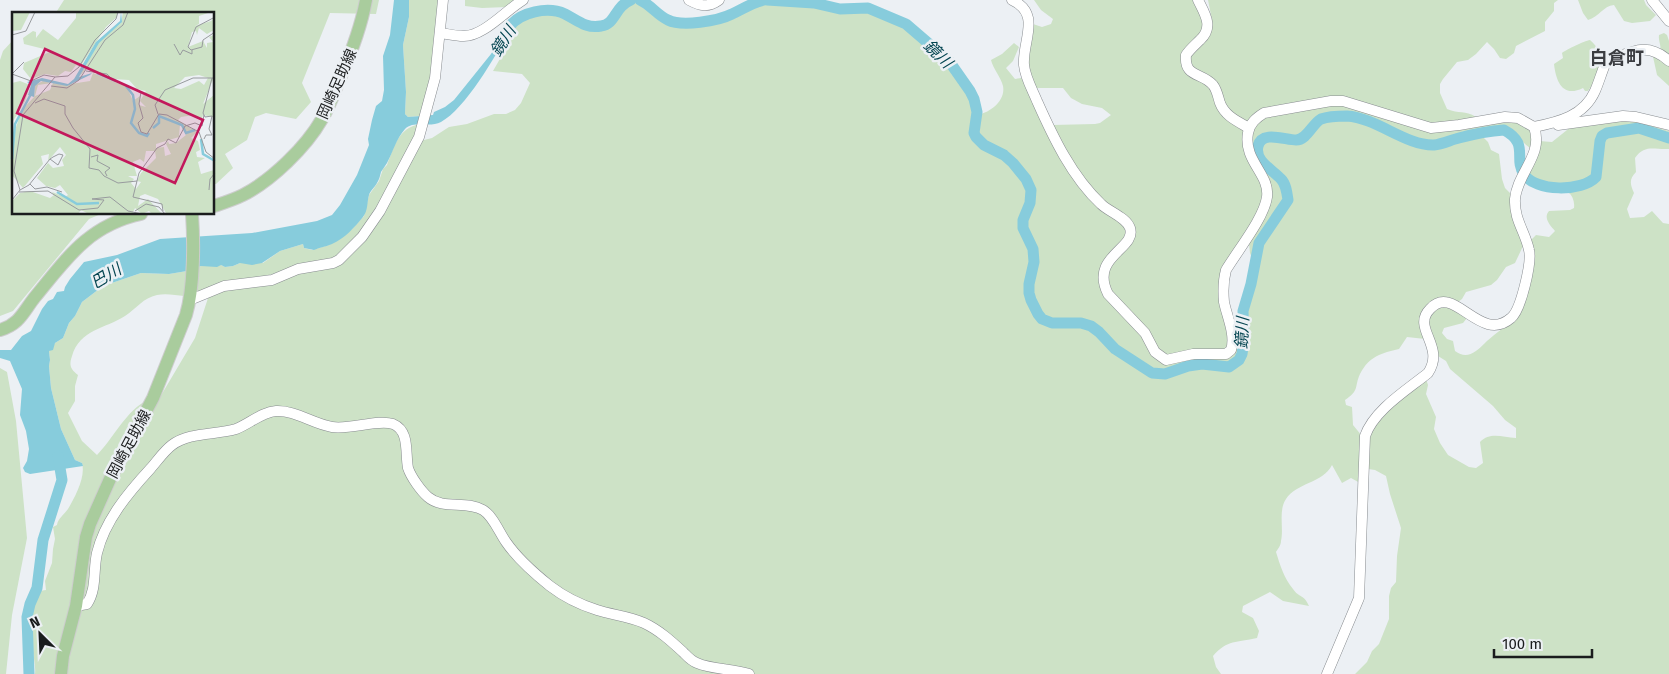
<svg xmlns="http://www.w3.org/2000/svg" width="1669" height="674" font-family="'Fira Sans','Noto Sans JP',sans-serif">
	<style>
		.green { fill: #cde2c6 }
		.water { fill: #87ccdc }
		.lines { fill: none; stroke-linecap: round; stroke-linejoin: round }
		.river { stroke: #87ccdc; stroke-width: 11 }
		.minor-casing { stroke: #888c90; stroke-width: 11 }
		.major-casing { stroke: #cdcdcd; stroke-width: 14 }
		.minor { stroke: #fff; stroke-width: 10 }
		.major { stroke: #a9cc9d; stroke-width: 12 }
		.labels { text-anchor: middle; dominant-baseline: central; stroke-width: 5; stroke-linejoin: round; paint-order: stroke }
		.street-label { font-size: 15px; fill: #1a1c1d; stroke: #ecf0f4 }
		.water-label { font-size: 16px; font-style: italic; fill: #044551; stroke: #ecf0f4 }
		.quarter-label { font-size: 18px; font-weight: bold; fill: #3b3d41; stroke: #ecf0f4 }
		.inset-river { fill: none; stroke: #87ccdc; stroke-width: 2.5 }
		.inset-road { fill: none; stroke: #989b9e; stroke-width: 1 }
		.view { fill: #c2185b; fill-opacity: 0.15; stroke: #c2185b; stroke-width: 2.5 }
		.inset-edge { fill: none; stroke: #1a1c1d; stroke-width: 2.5 }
	</style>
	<rect width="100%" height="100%" fill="#ecf0f4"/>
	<!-- green -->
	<g class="green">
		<polygon points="64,0 379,0 376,14 330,13 302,83 311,102 296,119 266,113 255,117 247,140 225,154 233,168 216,184 214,184 214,14 55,14"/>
		<polygon points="409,0 441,0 431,78 421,116 408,117 405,114 406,92 403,45 409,17"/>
		<polygon points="465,0 516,0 507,7 482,8 465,6"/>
		<path d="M 1034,0 L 1195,0 L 1204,18 L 1203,29 L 1182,61 L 1209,85 L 1223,116 L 1231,123 L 1244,131 L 1263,190 L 1260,209 L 1226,263 L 1229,339 L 1228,347 L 1222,351 L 1164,356 L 1112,294 C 1100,269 1119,256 1134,239 L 1084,180 L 1052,125 L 1095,124 L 1100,123 L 1111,115 L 1102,108 L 1082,104 L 1071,98 L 1063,88 L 1037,88 C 1022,65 1029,49 1033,24 L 1042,27 L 1051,24 L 1053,19 L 1041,10 Z"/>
		<path d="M 1208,0 L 1558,0 L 1554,3 L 1554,11 L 1545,22 L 1545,31 L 1516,46 L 1514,53 L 1506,59 L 1500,58 L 1494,49 L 1487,42 L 1476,54 L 1468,60 L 1457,62 L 1443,79 L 1440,84 L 1440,93 L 1447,109 C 1459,114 1465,110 1476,117 L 1465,122 L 1432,124 L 1338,98 L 1248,122 L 1230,112 L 1192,67 L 1189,57 L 1212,20 Z"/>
		<path d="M 1578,0 L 1644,0 L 1646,5 L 1656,15 L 1650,21 L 1632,23 L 1624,21 L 1614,5 C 1603,6 1599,17 1588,20 L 1583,13 Z"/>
		<path d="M 764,1 L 814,4 L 832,10 L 868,10 L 905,26 L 948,62 L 967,89 L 972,98 L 975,115 C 989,114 1006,101 1003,86 C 1001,77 993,69 991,60 L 1002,54 L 1014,43 L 1019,47 L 1013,61 L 1006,68 L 1015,79 L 1021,78 L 1024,80 L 1059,152 L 1123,224 L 1127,235 L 1107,258 L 1105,298 L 1110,302 L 1143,335 L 1149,352 L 1187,358 L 1227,357 L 1235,332 L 1246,312 L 1256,269 L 1250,253 L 1249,244 L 1268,208 L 1250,145 L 1254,126 L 1267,116 L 1337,104 L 1417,127 L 1517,122 L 1532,129 L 1532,149 C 1521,143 1515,130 1504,126 L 1462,135 L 1459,140 L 1483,137 L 1488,142 L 1491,150 L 1499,154 L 1502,179 L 1505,188 L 1512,195 L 1524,244 L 1515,263 L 1506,267 L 1497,280 L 1491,285 L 1466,292 L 1462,299 L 1458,302 C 1444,294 1426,298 1422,315 C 1420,322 1423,332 1425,339 L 1407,337 L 1399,349 C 1382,353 1369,356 1360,374 C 1354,387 1360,390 1345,400 L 1346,405 L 1352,407 L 1353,425 L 1362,436 L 1360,483 L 1351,478 L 1342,483 L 1332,465 C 1323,483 1296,483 1286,499 C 1278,511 1284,528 1281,541 C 1281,545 1278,549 1276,552 C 1280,565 1284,578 1293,589 C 1299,598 1304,594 1309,606 L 1283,601 L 1270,592 L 1243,606 L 1242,612 L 1253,618 L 1259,631 L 1257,638 C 1236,643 1228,639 1213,656 L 1216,667 L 1221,674 L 754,674 L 745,670 L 707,662 L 695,657 L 657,628 L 582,601 L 550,582 L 515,549 L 492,515 C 476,510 458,507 443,501 C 413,490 408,453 401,425 L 336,425 L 286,409 L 236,425 L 177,438 L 106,523 L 91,586 L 85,598 L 83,598 L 89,540 L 113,482 L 150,414 L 195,338 L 209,295 L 224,289 L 274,285 L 286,277 L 342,262 L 420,141 L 432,138 L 449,127 L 467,124 L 494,114 L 506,114 L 515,110 L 521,103 L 530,83 L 522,74 L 493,71 L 501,57 L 500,53 L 513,26 L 525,18 L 538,13 L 552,13 L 563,16 L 580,27 L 592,30 L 610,28 C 618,20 620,5 633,3 C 650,0 657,22 672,25 C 691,29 724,22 741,14 C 744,13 747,9 750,7 C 754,4 759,3 764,1 Z"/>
		<path d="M 1664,33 L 1667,35 L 1669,41 L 1669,59 L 1660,52 C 1662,46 1658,41 1659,35 Z"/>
		<polygon points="14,39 14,214 101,214 89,219 13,311 0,316 0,60 3,51"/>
		<path d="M 1590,40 C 1607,54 1600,76 1588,91 L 1585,91 L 1583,88 C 1563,98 1556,82 1554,64 L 1563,58 L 1562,53 C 1566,50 1584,41 1590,40 Z"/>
		<polygon points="1652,52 1669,63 1669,86 1657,75"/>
		<path d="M 1627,119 L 1669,131 L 1669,149 C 1654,150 1645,144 1635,158 L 1636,172 C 1629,179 1630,184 1634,193 L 1627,209 L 1630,218 L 1644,217 L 1652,211 L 1663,223 L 1669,224 L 1669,674 L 1355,674 L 1367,662 L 1372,651 L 1379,644 L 1389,619 L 1389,596 L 1391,588 L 1396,582 L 1397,556 L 1401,528 L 1390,494 L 1386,476 L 1375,470 L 1368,469 L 1368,436 L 1380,417 L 1426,379 L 1428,385 L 1426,394 L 1436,417 L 1434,429 L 1440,443 L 1448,455 L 1469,467 L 1476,468 L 1483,463 L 1480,442 C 1491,431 1503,438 1516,438 L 1516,428 L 1505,420 L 1493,406 L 1450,369 L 1446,361 L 1438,356 L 1428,321 L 1435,309 L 1448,306 L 1467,318 L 1463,323 L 1444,328 L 1442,333 L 1447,339 L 1453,341 L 1455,351 C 1467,360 1476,352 1485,343 C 1490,338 1505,326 1511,323 L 1533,256 L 1531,240 L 1536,235 L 1549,237 L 1555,231 C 1550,225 1543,218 1549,211 L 1570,210 L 1574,208 C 1577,182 1540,187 1528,173 L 1539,141 L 1552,142 L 1572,126 Z"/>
		<path d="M 420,124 L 415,137 L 369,224 L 337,257 L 198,294 L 195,290 L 197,268 L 201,266 L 221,265 L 225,267 L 233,266 L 240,263 L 263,263 L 280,251 L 303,244 L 304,248 L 312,250 L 329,245 L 352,229 L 364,216 L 369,195 L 379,181 L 383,169 L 387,165 C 394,147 398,128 420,124 Z"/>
		<path d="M 187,271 L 184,296 C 176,295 165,293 157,295 C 143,298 137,308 125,316 C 105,329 80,329 72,356 C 69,365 70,369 78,375 L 75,386 L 75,401 L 68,413 L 82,441 L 97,455 C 112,440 125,413 144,402 L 107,478 L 58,674 L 35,674 C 36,665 33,655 32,646 C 29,629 32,607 39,591 L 46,590 L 45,581 L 52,563 L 53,549 L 55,539 L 53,527 L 57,525 C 58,518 64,515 68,509 C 75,497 86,477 82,463 L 75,460 L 61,429 L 51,388 L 49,366 L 50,360 L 49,351 L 55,343 L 63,338 L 69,323 L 75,316 L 82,302 L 103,286 L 141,273 L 169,274 Z"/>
		<polygon points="0,368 7,372 16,421 27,538 12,615 6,674 0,674"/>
		<polygon points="279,414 322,427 390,427 400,434 424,497 482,511 547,586 646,627 682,655 741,674 65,674 77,613 89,607 101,547 129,496 177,445"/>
	</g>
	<!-- water -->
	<path class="water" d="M 394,0 L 409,0 L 409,17 L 403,45 L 406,92 L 405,114 L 408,117 L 433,115 L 434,112 L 445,107 L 454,100 L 491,54 L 505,29 L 508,28 L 509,31 C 496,56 465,109 441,122 C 430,128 414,120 405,129 C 396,139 393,152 387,163 C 385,166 383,169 381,172 C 380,176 379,180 377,183 C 375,187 370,191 369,195 C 367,202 368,211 363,217 C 355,227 344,239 332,244 C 326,247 320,247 314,250 L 304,248 L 303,244 L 280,251 L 262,263 L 252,265 L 240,263 L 233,266 L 225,267 L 221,265 L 217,267 L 201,266 L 187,271 L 169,274 L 141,273 L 103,286 L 82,302 L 75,316 L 69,323 L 63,338 L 55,343 L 53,350 L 49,351 L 50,360 L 49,366 L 51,388 L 61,429 L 75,460 L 82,463 L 83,466 L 30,474 L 25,472 L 23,468 L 27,461 L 29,449 L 26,431 L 20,415 L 22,389 L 10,361 L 0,358 L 0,350 L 11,350 L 22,336 L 31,331 L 42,309 L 48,301 L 53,299 L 57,292 L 64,291 L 65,287 L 70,279 L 84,262 L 117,255 L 160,239 L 252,233 L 317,221 L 332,215 L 340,205 L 357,175 L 369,145 L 368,139 L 372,120 L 376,106 L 382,101 L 384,90 L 383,56 L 390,35 Z"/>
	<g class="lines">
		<!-- river -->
		<g class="river">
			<path d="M 640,0 C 651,5 657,15 668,20 C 682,27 718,21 732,14 C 743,9 751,3 764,0"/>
			<path d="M 767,0 L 814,3 L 840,9 L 868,8 L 906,24 L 949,61 L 970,91 L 974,99 L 977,112 L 974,133 L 976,137 L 984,145 L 1004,155 L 1013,163 L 1026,179 L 1031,190 L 1030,203 L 1023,220 L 1023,228 L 1033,249 L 1034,262 L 1029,284 L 1029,293 L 1031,300 L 1038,314 L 1042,319 L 1052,323 L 1081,323 L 1091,326 L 1099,332 L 1115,349 L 1152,373 L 1165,374 L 1188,366 L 1202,364 L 1229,367 L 1239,360 L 1242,354 L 1244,340 L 1243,311 L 1251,284 L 1259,243 L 1288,200 C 1287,193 1286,184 1281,179 C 1273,170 1254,161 1258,146 C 1262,130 1285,140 1296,140 C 1307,140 1312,124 1321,119 C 1329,116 1339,116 1347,116 C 1377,118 1406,146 1434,145 C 1442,144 1451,140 1459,138 C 1474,134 1489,131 1504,130 C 1530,144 1513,158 1524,174 C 1535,192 1582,192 1596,177 L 1600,141 L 1602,136 L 1607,133 L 1639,128 L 1669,138"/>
			<path d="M 501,41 C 504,37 506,31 509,27 C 520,12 548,6 565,14 C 577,20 586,29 601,26 C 616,24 614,7 631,0"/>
			<polyline points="29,674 27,617 30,604 37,588 43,540 62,480 58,456"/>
		</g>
		<!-- minor casing -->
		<g class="minor-casing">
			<g id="minor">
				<path d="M 689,0 C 700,6 708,8 719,0"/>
				<path d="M 1012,0 C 1042,14 1022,41 1024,65 C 1025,77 1032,89 1037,101 C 1053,137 1072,177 1101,204 C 1109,212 1126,217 1130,228 C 1137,249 1089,256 1108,294 L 1145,333 L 1155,352 L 1166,360 L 1193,354 L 1226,354 L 1231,350 C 1236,335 1227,317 1224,302 C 1223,291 1223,281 1226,270 C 1238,250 1264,218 1267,197 C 1270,174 1243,161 1248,133 C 1250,123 1256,118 1264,113 L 1331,101 L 1343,101 L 1431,128 L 1459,125 L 1505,117 L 1518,118 L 1534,127 C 1544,155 1517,173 1515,199 C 1514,220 1525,231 1529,250 C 1532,262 1521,310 1511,318 C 1480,345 1454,282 1430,309 C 1411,328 1446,346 1428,373 C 1407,390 1374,410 1365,436 L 1359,598 L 1327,674"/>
				<path d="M 1198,0 C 1205,14 1214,27 1200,40 C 1195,45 1190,49 1186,55 C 1184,78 1202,72 1213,85 C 1217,90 1218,97 1220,103 C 1225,116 1237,121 1249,128"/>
				<polyline points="1652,0 1669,21"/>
				<path d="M 440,33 C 448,34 456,36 463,36 C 483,37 506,10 523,0"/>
				<polyline points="1558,125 1623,116 1636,117 1669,125"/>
				<path d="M 1534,127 C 1559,122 1584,116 1595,91 C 1599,82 1602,71 1606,62 L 1610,60 C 1633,51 1648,42 1669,61"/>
				<polyline points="190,300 224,286 272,280 298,269 333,263 339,260 362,237 380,211 419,137 435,78 443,0"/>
				<path d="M 76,606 L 87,604 C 97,589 93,570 97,553 C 105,520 129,492 151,468 C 158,460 164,451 172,445 C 189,432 216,435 236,429 C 249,424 262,412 276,411 C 295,410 313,424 332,427 C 350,430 378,419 393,424 C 410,431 405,453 408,468 C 411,477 421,491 428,497 C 443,510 466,500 483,510 C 493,516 499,532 506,542 C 517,558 535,574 550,586 C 563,596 581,605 597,610 C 612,615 629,616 644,623 C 659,630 671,641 683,652 C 687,656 691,661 697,663 C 713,670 732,668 749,674"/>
			</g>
		</g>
		<!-- major casing -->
		<g class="major-casing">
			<g id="major">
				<path d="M 214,206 C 223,203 233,200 243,195 C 272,180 306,147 322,119 C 330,106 335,90 341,76 C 352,51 361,27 366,0"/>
				<path d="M 0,330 C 20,324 23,312 35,297 C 67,258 89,225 141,214"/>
				<path d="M 61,674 L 63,656 L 76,606 L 86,537 L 90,524 L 110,479 L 153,398 L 186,315 C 194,288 194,242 192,214"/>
			</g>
		</g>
		<!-- minor -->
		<use href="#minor" class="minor"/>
		<!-- major -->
		<use href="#major" class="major"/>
	</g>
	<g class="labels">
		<!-- street labels -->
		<g class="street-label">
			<text transform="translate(337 84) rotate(-66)">岡崎足助線</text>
			<text transform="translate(129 444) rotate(-62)">岡崎足助線</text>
		</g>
		<!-- water labels -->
		<g class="water-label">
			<text transform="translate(503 41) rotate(-57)">鏡川</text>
			<text transform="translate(938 54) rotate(44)">鏡川</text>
			<text transform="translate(106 276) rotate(-31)">巴川</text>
			<text transform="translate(1242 333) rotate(-87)">鏡川</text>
		</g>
		<!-- quarter labels -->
		<g class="quarter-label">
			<text x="1617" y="58">白倉町</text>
		</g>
	</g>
	<!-- overview -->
	<g transform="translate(12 12)">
		<rect width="202" height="202" fill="#ecf0f4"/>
		<path d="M 0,0 L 18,0 L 9,18 L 0,19 ZM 64,0 L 105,0 L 105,5 L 94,15 L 68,55 L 64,53 L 59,60 L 53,59 L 46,64 L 33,62 L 19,67 L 11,57 L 12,51 L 40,39 L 12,32 L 11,26 L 21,19 L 24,20 L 24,26 L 31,17 L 46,28 L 64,6 ZM 111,0 L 199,0 L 187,4 L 187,12 L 183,14 L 199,9 L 202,6 L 202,18 L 195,22 L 187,16 L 185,23 L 184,19 L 180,20 L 176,35 L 191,29 L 195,36 L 195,31 L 201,30 L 197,25 L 202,23 L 202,65 L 191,92 L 202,83 L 202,117 L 201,105 L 191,103 L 189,109 L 182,103 L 169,105 L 166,108 L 185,120 L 179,126 L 186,129 L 188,138 L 184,140 L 185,145 L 193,146 L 186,150 L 189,162 L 202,158 L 202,202 L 154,201 L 146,187 L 133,182 L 128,184 L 126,194 L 136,187 L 150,202 L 140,202 L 137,199 L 130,202 L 123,196 L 120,202 L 77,202 L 69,198 L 66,202 L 0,202 L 0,189 L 8,181 L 18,179 L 38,186 L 42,183 L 40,180 L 53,185 L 56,183 L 48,173 L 43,176 L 34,174 L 25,166 L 36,151 L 41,156 L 52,154 L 50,148 L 54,143 L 48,135 L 36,149 L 37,142 L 29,144 L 31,152 L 11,176 L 0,163 L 2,121 L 10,98 L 22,85 L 23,73 L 31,69 L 40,71 L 26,73 L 23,84 L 38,78 L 41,71 L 52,73 L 78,69 L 81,61 L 115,75 L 121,89 L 128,84 L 127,93 L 134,95 L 128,89 L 134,79 L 125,77 L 117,68 L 102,67 L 75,56 L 67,65 L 86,31 L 109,11 ZM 187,63 L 196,66 L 192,73 L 187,69 L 169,77 L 162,76 L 173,65 ZM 168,112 L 174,123 L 164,131 L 157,132 L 156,129 L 154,132 L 159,142 L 153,144 L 152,135 L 144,136 L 144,132 L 167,125 ZM 134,139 L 143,139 L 144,146 L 129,161 L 125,169 L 129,170 L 124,177 L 119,171 L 122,167 L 116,164 L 125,164 L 121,150 L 128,147 L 132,150 ZM 8,69 L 18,73 L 13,89 L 0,111 L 0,71 Z" fill="#cde2c6" fill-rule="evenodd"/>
		<path d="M 109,0 L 110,10 L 87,31 L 67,65 L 80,61 L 78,63 L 55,74 L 29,69 L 23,74 L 22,85 L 16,83 L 19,73 L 15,70 L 30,66 L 56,72 L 62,67 L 84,30 L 108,9 Z" fill="#87ccdc"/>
		<path class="inset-river" d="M 85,61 L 104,69M 114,74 L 121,83 L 123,97 L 119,111 L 127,121 L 135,124 L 137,121M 141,116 L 147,111 L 147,104 L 170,113 L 174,121 L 183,118M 189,127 L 191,142 L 203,149M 0,147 L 3,112 L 20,80M 45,180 L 65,192 L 87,191"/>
		<path class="inset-road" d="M 203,5 L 184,15 L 176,35 L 179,38 L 190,35 L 191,28 L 203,20M 0,23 L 14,19 L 23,0M 162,32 L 168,43 L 171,38 L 180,42 L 180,38M 74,59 L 95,62 L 100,67 L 129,80 L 127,92 L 131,106 L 126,111 L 129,120 L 135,122 L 147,102 L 155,103 L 187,120 L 194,140 L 203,147M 0,62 L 12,50M 0,62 L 19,69 L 32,63 L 43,65M 39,74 L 55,76 L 67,68 L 93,28 L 111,13 L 116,0M 23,91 L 32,87 L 53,94 L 53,102 L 61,116 L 78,137 L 77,156 L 87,158 L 92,164 L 106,171 L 125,169M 146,102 L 143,93 L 153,78 L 181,66 L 201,66M 192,127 L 194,123 L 200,123 L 197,117 L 200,104 L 193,105 L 191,101 L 200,66M 79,145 L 86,143 L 85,149 L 98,156 L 93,160 L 95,164M 18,172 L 23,177 L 35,175 L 50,180M 8,178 L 17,173 L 38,147 L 41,145 L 47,142 L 51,143 L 46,153 L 38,147M 197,178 L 198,167 L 203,161M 7,180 L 36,179 L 67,198 L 86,196 L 92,188 L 80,187 L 98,185 L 116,199 L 130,202M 0,188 L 8,178 L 2,159 L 11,103 L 43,65 L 56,64 L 67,55 L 83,28 L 104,7 L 106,0M 123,199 L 134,192 L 147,195 L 153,202M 151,199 L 150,192 L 121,185 L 127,161 L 145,136 L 153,132 L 156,127 L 164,131 L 173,114 L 183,111 L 190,114 L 192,103"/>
		<path class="view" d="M 33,37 L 191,108 L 163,171 L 5,101 Z"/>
		<rect width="202" height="202" class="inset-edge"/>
	</g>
	<!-- north arrow -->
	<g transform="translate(40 634) rotate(336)" stroke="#ecf0f4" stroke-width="4" paint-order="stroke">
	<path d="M0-4L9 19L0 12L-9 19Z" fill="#1a1c1d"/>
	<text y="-8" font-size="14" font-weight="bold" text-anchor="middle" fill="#1a1c1d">N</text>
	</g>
	<!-- scale -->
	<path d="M1494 649v8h98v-8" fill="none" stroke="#1a1c1d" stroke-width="2.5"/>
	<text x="1502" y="649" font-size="15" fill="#1a1c1d" stroke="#ecf0f4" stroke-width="4" paint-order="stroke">100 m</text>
</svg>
